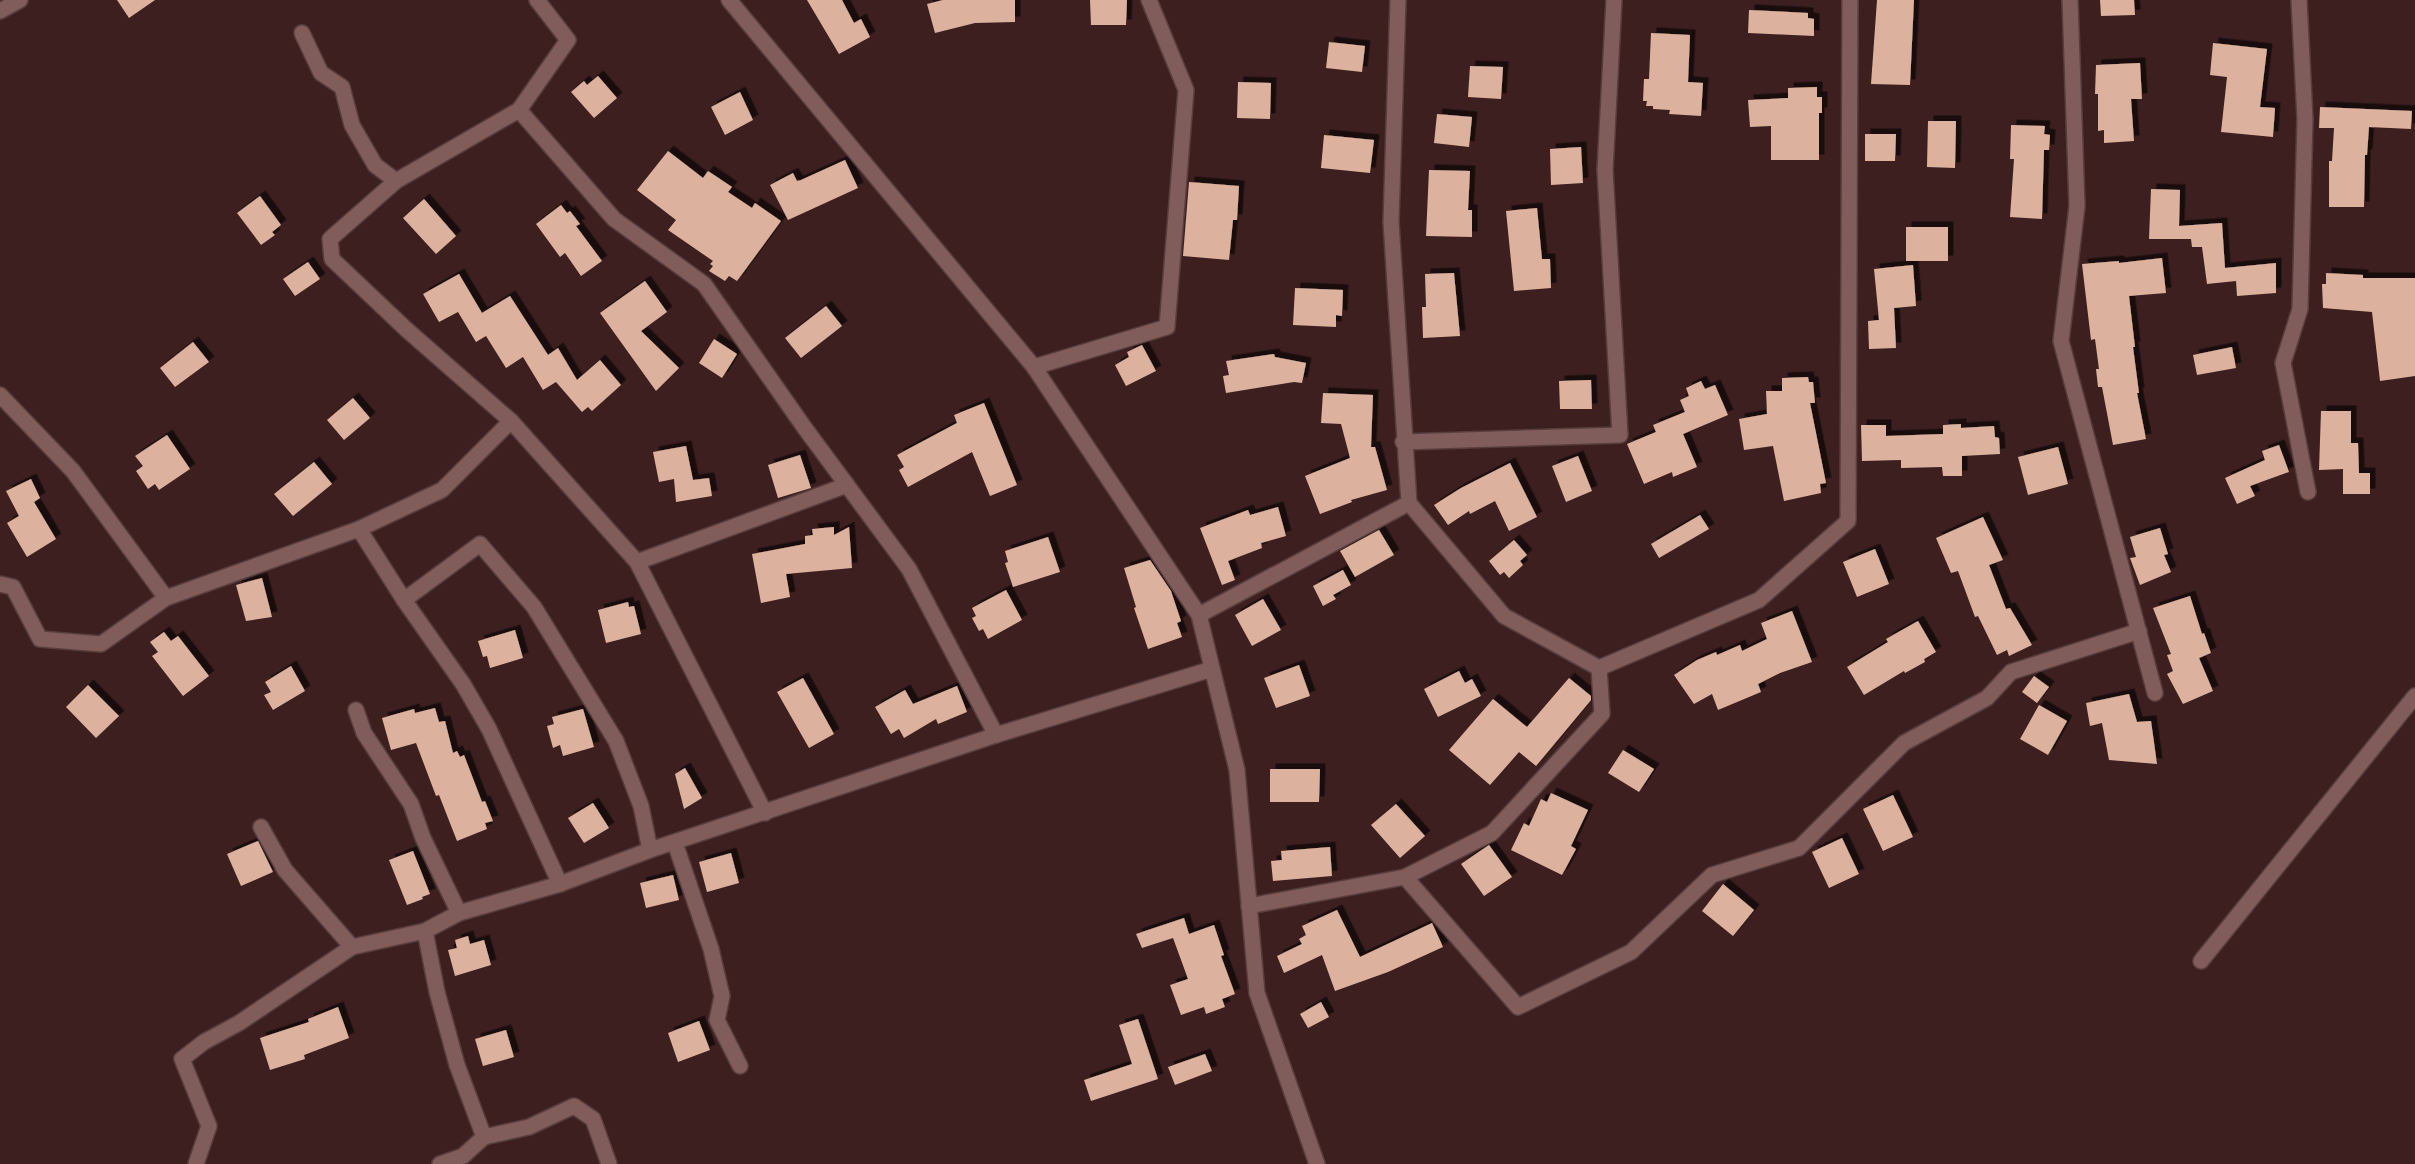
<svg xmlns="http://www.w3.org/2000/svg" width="2415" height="1164" font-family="Helvetica,sans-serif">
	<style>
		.building { fill: #dcb29f; filter: url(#shadow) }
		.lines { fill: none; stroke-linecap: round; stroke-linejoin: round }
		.street-casing { stroke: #573d3d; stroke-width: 18 }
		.street { stroke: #805c5b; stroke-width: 15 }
	</style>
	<defs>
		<filter id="shadow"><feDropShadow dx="5.5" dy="-5.5" stdDeviation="0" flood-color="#0009"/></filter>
	</defs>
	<rect width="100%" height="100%" fill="#3d1f1f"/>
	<!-- building -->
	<g class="building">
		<polygon points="117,0 155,0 129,18"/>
		<polygon points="807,0 842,0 854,23 861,19 870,37 839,54"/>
		<polygon points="943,0 1015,0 1015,22 975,23 935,33 927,4"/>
		<polygon points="1090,0 1127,0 1126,25 1091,25"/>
		<polygon points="1877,0 1914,0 1910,85 1871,84"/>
		<polygon points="2100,0 2134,0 2135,15 2101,16"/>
		<polygon points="1749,10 1808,13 1808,18 1814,19 1814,36 1748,33"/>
		<polygon points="1651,33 1690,35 1688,82 1703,83 1701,116 1669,114 1670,110 1653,109 1653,106 1646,106 1647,101 1643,101 1644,79 1649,79"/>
		<polygon points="1329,42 1365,46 1362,72 1326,68"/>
		<polygon points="2213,43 2267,49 2260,107 2275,108 2273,137 2221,132 2227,77 2210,75"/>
		<polygon points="2140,63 2142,99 2131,99 2134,141 2104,143 2104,130 2098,131 2098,94 2095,94 2096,65"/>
		<polygon points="1470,66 1503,67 1501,99 1468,97"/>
		<polygon points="598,76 617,98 594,118 571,92 584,81 587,85"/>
		<polygon points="1238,82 1271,83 1270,119 1237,118"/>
		<polygon points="1817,87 1817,97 1822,97 1822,113 1819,113 1819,160 1771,160 1771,126 1750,127 1748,100 1788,98 1788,88"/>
		<polygon points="740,92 753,120 725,135 711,107"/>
		<polygon points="2320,107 2412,111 2411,129 2369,127 2367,155 2365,155 2364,207 2329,207 2329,161 2332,161 2334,128 2319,128"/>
		<polygon points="1437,114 1472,117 1469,147 1434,143"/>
		<polygon points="1928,121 1956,121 1955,168 1927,167"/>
		<polygon points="2011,125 2045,126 2044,134 2050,135 2049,150 2044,150 2042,219 2010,217 2014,159 2010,159"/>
		<polygon points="1865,134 1896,134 1895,161 1865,161"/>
		<polygon points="1324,135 1374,140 1370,173 1321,168"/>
		<polygon points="1581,147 1583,183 1551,185 1550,149"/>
		<polygon points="668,151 703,178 708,171 732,187 728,192 752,208 755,203 781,221 737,281 729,276 725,281 709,271 713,266 710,264 713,261 668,230 676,220 637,190"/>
		<polygon points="845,160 858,188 788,220 770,185 793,173 797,181 801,180"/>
		<polygon points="1429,170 1470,171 1468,210 1472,210 1472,237 1426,236"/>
		<polygon points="1189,182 1239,186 1237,220 1233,220 1229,260 1183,256"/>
		<polygon points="2151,189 2180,190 2179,226 2222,223 2225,268 2276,263 2276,293 2237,296 2236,281 2207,284 2202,247 2192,247 2191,239 2149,239"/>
		<polygon points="260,196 281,225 272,232 275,235 261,245 237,213"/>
		<polygon points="424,199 456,236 436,254 403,218"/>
		<polygon points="561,205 567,213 570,211 580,224 576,226 602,261 581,276 565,253 560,257 536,224"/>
		<polygon points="1537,208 1542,259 1550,259 1551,288 1514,291 1506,211"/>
		<rect x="1906" y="227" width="42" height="34"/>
		<polygon points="2162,258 2166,293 2129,296 2135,347 2133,347 2139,393 2137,393 2146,439 2113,445 2102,387 2098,387 2096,369 2099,369 2095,339 2091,340 2082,264 2119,261 2119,263"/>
		<polygon points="308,262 320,279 295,296 283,279"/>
		<polygon points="1913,265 1916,306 1894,308 1896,348 1869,349 1868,321 1879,320 1874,269"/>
		<polygon points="1454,273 1460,336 1423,338 1422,307 1426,307 1425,274"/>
		<polygon points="2326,273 2363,275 2363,278 2415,278 2415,376 2380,381 2372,312 2323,308 2322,284 2326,284"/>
		<polygon points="459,274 482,313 510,296 548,355 558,348 577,380 600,360 621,385 592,411 588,407 582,412 556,382 543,390 523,357 506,368 486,336 476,342 458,312 439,322 423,294"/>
		<polygon points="645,281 667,312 641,331 679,368 656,391 600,313"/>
		<polygon points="1295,288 1343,290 1342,316 1336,315 1336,327 1293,325"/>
		<polygon points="826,306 842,326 801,358 785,338"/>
		<polygon points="714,339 737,354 722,378 699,363"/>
		<polygon points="193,342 209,362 175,387 160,368"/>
		<polygon points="1142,345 1156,371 1126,386 1115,365 1129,357 1127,352"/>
		<polygon points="2232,347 2236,368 2197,375 2193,355"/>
		<polygon points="1274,354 1275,357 1306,363 1302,383 1294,382 1226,393 1223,376 1229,375 1226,361"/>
		<polygon points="1808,377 1809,382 1813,382 1815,403 1810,403 1826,483 1820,484 1821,493 1784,501 1773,446 1744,450 1739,419 1767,414 1766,391 1782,391 1782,378"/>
		<polygon points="1591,380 1592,409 1560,409 1559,381"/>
		<polygon points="1701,381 1705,389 1715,385 1728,415 1683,434 1697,467 1673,477 1672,472 1644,484 1627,444 1656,432 1653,425 1685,412 1680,400 1689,396 1686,388"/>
		<polygon points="1323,393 1373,395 1371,447 1375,447 1387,490 1351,500 1352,502 1320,514 1305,476 1350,458 1341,424 1321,423"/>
		<polygon points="353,398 370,418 344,440 327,420"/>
		<polygon points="984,403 1017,485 990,496 972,452 908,487 899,470 904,467 897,455 957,423 954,415"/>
		<polygon points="2321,411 2351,411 2351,443 2358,443 2359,473 2370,473 2370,494 2343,494 2343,469 2319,470"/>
		<polygon points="1961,424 1961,428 1994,426 1995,437 1999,438 2000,454 1962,456 1962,476 1943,476 1942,467 1901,468 1901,460 1862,461 1861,425 1886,425 1886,436 1943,434 1943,425"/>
		<polygon points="167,435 190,469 159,490 155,484 148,489 136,471 143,466 135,456"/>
		<polygon points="2279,445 2289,472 2250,486 2255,496 2237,504 2225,478 2265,460 2262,451"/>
		<polygon points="686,446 693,480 709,478 712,496 676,502 674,479 659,482 653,452"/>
		<polygon points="2058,447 2068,484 2028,495 2018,457"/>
		<polygon points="800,455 811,488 778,498 768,465"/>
		<polygon points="1578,456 1592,491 1566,502 1552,466"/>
		<polygon points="314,462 332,484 293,516 274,494"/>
		<polygon points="1510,463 1537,517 1509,531 1495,501 1470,514 1469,511 1448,525 1434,505 1461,488"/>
		<polygon points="31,479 40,498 34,502 56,539 27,557 7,523 19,516 6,491"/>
		<polygon points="1278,507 1286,536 1261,543 1262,548 1228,561 1235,580 1222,585 1200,528 1248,510 1250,515"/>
		<polygon points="1700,515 1709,529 1659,558 1651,544"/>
		<polygon points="1983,517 2003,560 1989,565 2006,609 2010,608 2032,645 2009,656 2007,650 1997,655 1978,616 1975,617 1958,571 1951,573 1936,538"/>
		<polygon points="834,527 834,535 849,527 852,568 786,574 790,597 761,603 752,554 805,544 805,536 813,535 812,529"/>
		<polygon points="2160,528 2168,554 2164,555 2171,572 2140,585 2130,558 2136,557 2130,537"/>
		<polygon points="1379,530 1394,555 1355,577 1340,551"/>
		<polygon points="1048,537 1060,572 1013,587 1005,563 1008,562 1005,551"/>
		<polygon points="1514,540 1527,555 1520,561 1523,565 1509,578 1504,572 1500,575 1489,561"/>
		<polygon points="1875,549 1889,584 1857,597 1843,562"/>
		<polygon points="1150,560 1171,591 1181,621 1177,623 1182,637 1148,649 1134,608 1136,607 1124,568"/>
		<polygon points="1343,570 1351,585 1333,595 1336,599 1323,606 1313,586"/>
		<polygon points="262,578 272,617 246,621 236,585"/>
		<polygon points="1006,590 1022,620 988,639 983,629 979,631 972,618 976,616 972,608"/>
		<polygon points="2190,596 2202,634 2204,633 2211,653 2199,658 2213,691 2183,704 2167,674 2173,671 2167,655 2171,654 2153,608"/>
		<polygon points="1263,599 1281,630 1252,646 1235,615"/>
		<polygon points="628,602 629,607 634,606 641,634 606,643 598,610"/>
		<polygon points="1792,611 1812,662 1780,673 1758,684 1761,692 1718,710 1712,694 1694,704 1674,675 1697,660 1716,652 1717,655 1740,645 1742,651 1767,639 1761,623"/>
		<polygon points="1918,621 1936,652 1924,659 1925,662 1905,673 1904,671 1864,695 1847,667 1888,642 1886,639"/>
		<polygon points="515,630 523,658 490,668 487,656 483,657 478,641"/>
		<polygon points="164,632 171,641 178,636 209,676 183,696 152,656 158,652 150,642"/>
		<polygon points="1299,665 1310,696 1276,708 1264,678"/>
		<polygon points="291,666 305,691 273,710 264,695 271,692 265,682"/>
		<polygon points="1459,671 1465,683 1472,679 1481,696 1438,717 1424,689"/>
		<polygon points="2034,676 2049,687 2037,703 2022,692"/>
		<polygon points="803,678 834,734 809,748 777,692"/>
		<polygon points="1569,678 1591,696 1591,700 1536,766 1519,752 1490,785 1449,750 1493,699 1527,727"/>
		<polygon points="88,685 119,716 96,738 66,707"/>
		<polygon points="957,686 967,712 938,724 936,719 904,738 899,729 891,734 875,707 905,690 913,704"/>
		<polygon points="2129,694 2137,722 2151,721 2157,764 2109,760 2102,723 2090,726 2086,703"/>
		<polygon points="2039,705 2067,721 2048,755 2020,739"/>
		<polygon points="435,708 439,722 445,721 453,753 457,751 460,757 464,755 482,802 485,801 493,821 485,823 487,829 457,841 439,795 436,796 416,743 391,750 382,718 414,709 415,713"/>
		<polygon points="583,709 594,747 563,756 560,745 553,748 547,726 554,724 552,717"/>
		<polygon points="1623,750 1654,769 1639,792 1608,773"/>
		<polygon points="685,768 702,798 684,809 675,774"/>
		<polygon points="1270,769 1320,769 1319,802 1270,802"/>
		<polygon points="1551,793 1588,810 1571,846 1576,849 1562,875 1511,850 1524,823 1529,826 1541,799 1547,802"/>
		<polygon points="1893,795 1913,837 1883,851 1863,809"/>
		<polygon points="593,803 609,828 584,843 568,818"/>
		<polygon points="1396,804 1425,836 1400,858 1371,825"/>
		<polygon points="1842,838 1859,874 1829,888 1812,852"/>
		<polygon points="258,841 273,872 241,886 227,854"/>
		<polygon points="1489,845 1512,877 1484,896 1461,864"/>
		<polygon points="1330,847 1332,876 1273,881 1271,861 1282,860 1281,851"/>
		<polygon points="413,851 430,894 422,897 423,899 407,905 389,860"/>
		<polygon points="731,853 739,883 707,892 699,862"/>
		<polygon points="673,875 679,900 646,908 640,883"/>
		<polygon points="1723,884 1754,910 1733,936 1702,911"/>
		<polygon points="1337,910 1360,957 1432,923 1443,947 1388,972 1335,991 1322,955 1284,973 1277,956 1302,944 1299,939 1306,935 1302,926"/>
		<polygon points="1184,918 1189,934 1214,925 1224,955 1221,956 1235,994 1222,999 1225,1007 1206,1014 1204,1007 1181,1015 1170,985 1188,979 1173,938 1142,948 1136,934"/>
		<polygon points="468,936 470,944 484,940 491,965 455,976 448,950 457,948 455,940"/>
		<polygon points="1321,1002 1329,1017 1308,1028 1300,1014"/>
		<polygon points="338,1007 349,1038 304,1055 305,1059 270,1070 260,1038 309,1022 308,1019"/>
		<polygon points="1138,1019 1158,1079 1091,1101 1084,1080 1132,1064 1119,1025"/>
		<polygon points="699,1021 710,1050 678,1062 668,1033"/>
		<polygon points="506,1030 514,1057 483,1066 475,1039"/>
		<polygon points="1205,1054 1212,1071 1175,1085 1168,1067"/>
	</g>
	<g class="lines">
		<!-- street casing -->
		<g class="street-casing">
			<g id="street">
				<polyline points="537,0 568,40 519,110 396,181 330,239 332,259 407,330 511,421 637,562 765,813"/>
				<polyline points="729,0 1034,367 1199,615 1237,770 1257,993 1317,1164"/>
				<polyline points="1398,0 1391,222 1409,503 1504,616 1599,668 1759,600 1848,521 1850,0"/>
				<polyline points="2070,0 2077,206 2061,341 2155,693"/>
				<polyline points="2299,0 2305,119 2300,309 2283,363 2308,492"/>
				<polyline points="0,11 20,0"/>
				<polyline points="302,33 321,73 342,87 352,125 375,165 396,181"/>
				<polyline points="519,110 614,219 704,284 804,427 909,569 996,735"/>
				<polyline points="1034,367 1167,327 1186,90 1149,0"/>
				<polyline points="0,395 73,471 166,598"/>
				<polyline points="1403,442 1620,435 1605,170 1614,0"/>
				<polyline points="359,529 404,600 463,684 489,729 560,884"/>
				<polyline points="637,562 847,485"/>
				<polyline points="0,584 13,587 40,639 101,644 166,598 359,529 442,490 511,421"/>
				<polyline points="404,600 480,544 534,607 616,741 641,806 650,850"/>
				<polyline points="1199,615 1409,503"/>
				<polyline points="356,710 364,733 411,804 423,838 459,913"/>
				<polyline points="261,827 285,870 352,947"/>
				<polyline points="675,843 711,949 722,996 717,1020 740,1066"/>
				<polyline points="1405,877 1518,1007 1631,952 1712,875 1799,848 1904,743 1987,698 2011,672 2139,631"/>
				<polyline points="1249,906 1405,877 1492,833 1602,714 1599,668"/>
				<polyline points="425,931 437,992 457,1065 484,1137"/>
				<polyline points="2201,961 2415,696"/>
				<polyline points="196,1164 209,1126 182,1059 204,1042 239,1023 352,947 425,931 459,913 560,884 650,850 996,735 1212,669"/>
				<polyline points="440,1164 463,1156 484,1137 529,1127 574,1106 593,1119 609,1164"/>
			</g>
		</g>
		<!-- street -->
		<use href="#street" class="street"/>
	</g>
</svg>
